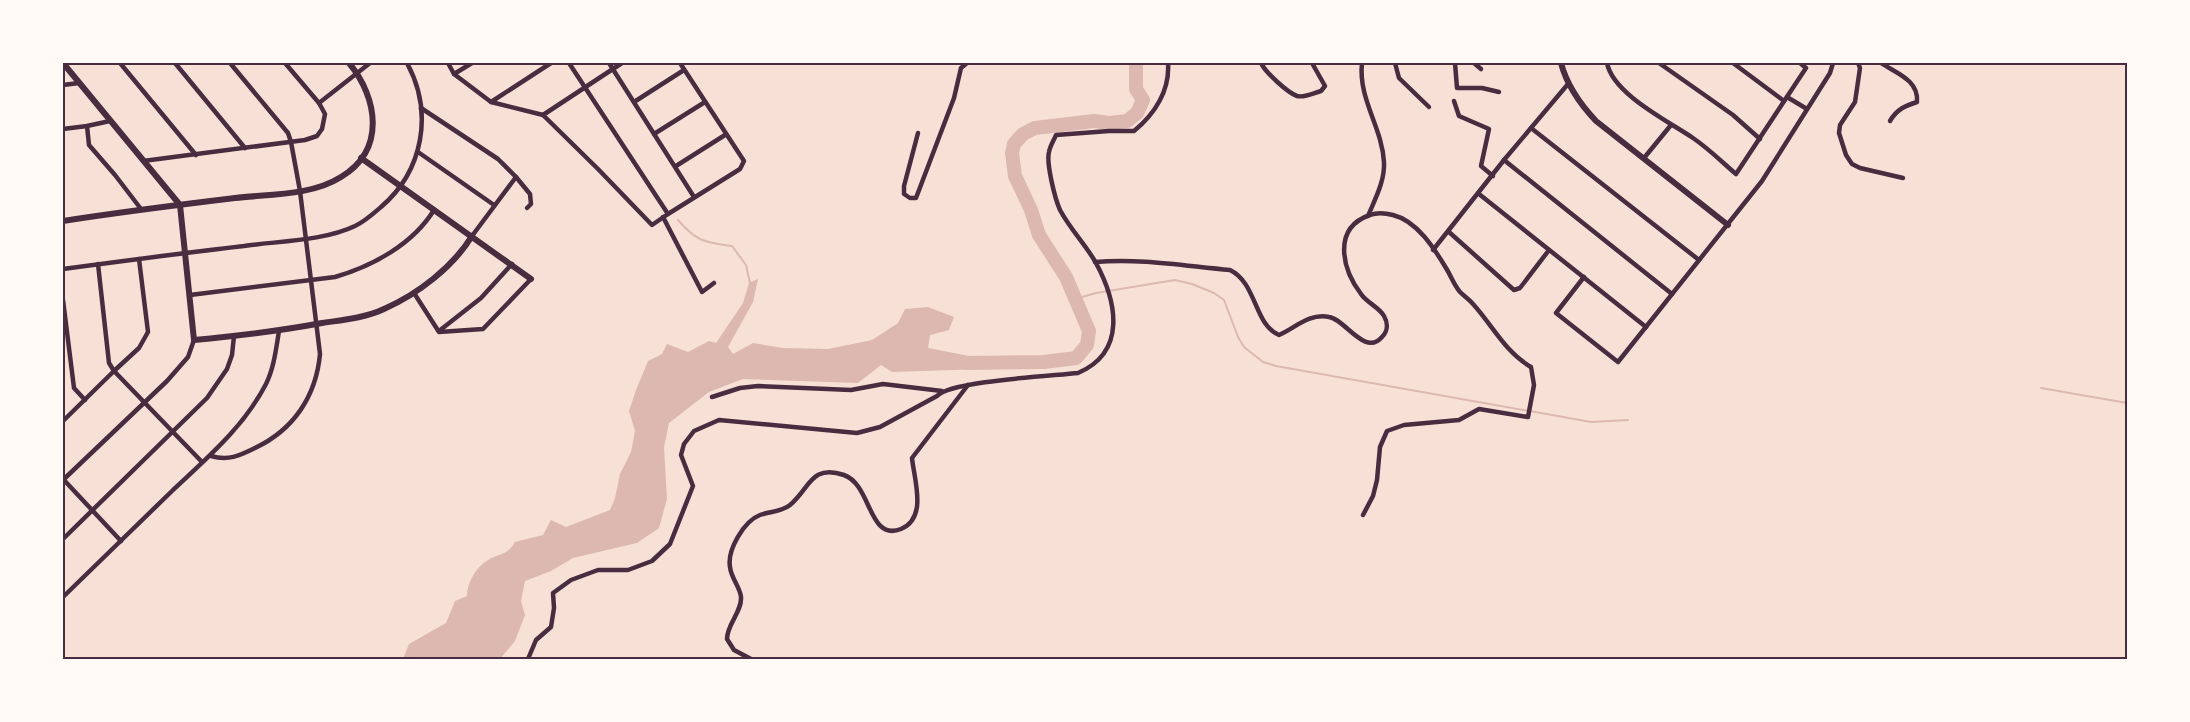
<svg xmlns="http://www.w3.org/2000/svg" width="2190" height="722" font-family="'Noto Serif',serif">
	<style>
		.water { fill: #dcb8b0 }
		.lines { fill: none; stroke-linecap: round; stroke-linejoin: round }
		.stream { stroke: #dcb8b0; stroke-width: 2 }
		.river { stroke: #dcb8b0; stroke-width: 14 }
		.minor { stroke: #4a2c40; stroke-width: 4.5 }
		.tertiary { stroke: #4a2c40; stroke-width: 6 }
		.neatline { fill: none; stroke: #4a2c40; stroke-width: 2 }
	</style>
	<rect width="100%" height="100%" fill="#f7e1d7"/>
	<!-- water -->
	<path class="water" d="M 758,279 L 753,302 L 728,347 L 733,354 L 753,343 L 783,348 L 828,349 L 872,340 L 898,323 L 905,309 L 928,307 L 954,317 L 949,330 L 930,335 L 928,348 L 985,359 L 985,369 L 892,372 L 881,365 L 858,383 L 743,379 L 709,392 L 669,423 L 664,447 L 667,499 L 659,528 L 637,543 L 573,558 L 551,571 L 525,581 L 521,601 L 525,615 L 515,641 L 500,659 L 403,659 L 409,644 L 446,623 L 455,601 L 467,596 C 467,583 476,567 488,560 C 500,553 507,556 515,542 L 543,535 L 551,520 L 566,527 L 610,510 L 615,498 L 620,474 L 631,452 L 635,431 L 629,411 L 636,390 L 648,361 L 662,354 L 667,344 L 688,352 L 709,341 L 716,343 L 743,303 L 749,283 Z"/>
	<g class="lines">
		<!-- stream -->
		<g class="stream">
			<path d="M 678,220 C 697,242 704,242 732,246 L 746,265 L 750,283"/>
			<polyline points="1075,299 1096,293 1175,280 1192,284 1214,293 1224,300 1238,337 1244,347 1263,362 1276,366 1591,422 1628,420"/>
			<polyline points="2041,388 2127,403"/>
		</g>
		<!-- river -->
		<polyline class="river" points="967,363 1044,362 1076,358 1087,345 1089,331 1066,277 1039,235 1031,210 1015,176 1012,153 1014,144 1023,134 1035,128 1094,121 1110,123 1127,121 1137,113 1143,100 1136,89 1136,63"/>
		<!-- minor -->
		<g class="minor">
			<polyline points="120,63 196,155"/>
			<polyline points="175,63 245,148"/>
			<polyline points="448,63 454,74 491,102 543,115 622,63"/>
			<polyline points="569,63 668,214 740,169 744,161 680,63"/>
			<polyline points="609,63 694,197"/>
			<path d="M 1261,63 C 1265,72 1288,93 1297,96 C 1304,98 1314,93 1321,91 L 1325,86 L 1312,63"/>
			<path d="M 1362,63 C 1358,99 1382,127 1384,162 C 1385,181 1375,199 1368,216"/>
			<polyline points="1395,63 1399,78 1429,107"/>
			<polyline points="1455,63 1457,88 1482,88 1499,92"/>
			<polyline points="1474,63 1481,69"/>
			<path d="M 1607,63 C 1613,94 1668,121 1693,138 C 1709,149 1722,162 1736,174 L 1806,68 L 1800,63"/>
			<polyline points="1659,63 1733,115 1760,139"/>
			<polyline points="1733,63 1784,101"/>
			<polyline points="1858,63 1860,68 1855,102 1840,125 1839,133 1846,155 1852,164 1860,168 1903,178"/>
			<path d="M 1881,63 C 1896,73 1919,80 1917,102 C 1905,106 1897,109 1890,121"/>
			<polyline points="454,74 472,63"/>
			<polyline points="63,85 79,83"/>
			<polyline points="1787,97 1807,109"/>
			<polyline points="1454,101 1459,116 1489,129 1481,166 1493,176"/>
			<polyline points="491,102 551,63"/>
			<polyline points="634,102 684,70"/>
			<polyline points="319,103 370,63"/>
			<polyline points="421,108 498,159 516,177 472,236"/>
			<polyline points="543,115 598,169 652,225 668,214"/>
			<polyline points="87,126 89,145 115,175 141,209"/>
			<polyline points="1531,128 1699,260"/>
			<polyline points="63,129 87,126 110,121"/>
			<polyline points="918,133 904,186 904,194 910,198 916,198 954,98 961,68 967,63"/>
			<polyline points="654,134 705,102"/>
			<polyline points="418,152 494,205"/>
			<polyline points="1644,158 1671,125"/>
			<polyline points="1504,160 1672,294"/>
			<polyline points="143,161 305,140 317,136 322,129 325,114 319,103 285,63"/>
			<polyline points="676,166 725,135"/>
			<polyline points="516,177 530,194 531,204 527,208"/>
			<polyline points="1479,194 1646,327"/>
			<polyline points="663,217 702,292 714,283"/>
			<polyline points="1449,232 1514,290 1520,288 1549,250"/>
			<polyline points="1433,250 1504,160 1568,84"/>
			<path d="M 1095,262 C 1140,258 1185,266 1230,270 C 1257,283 1254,325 1279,335 C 1295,328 1309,313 1329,317 C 1345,319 1365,357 1382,337 C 1388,331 1388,323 1384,316 C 1379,307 1367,303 1361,294 C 1342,269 1332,228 1370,215 C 1378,212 1385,213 1393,215 C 1417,221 1434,248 1446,268 C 1451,276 1454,285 1460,292 C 1464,296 1469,299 1473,304 C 1493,326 1505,352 1531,367 L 1534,385 L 1528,417 L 1479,409 L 1459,420 L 1404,425 L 1387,431 L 1380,447 L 1377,480 L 1373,496 L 1363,515"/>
			<polyline points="98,264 109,363 114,371 139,348 148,332 139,259"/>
			<path d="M 63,269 C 123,261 183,253 244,246 C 278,241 324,241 355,226 C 364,222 373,214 381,207 C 423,171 434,113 407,63"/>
			<polyline points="1584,277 1556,313 1618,362 1762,181 1830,73 1833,63"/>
			<polyline points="414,293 439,332 483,329 531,279"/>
			<path d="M 190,295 L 335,277 C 373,266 413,244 434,210"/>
			<polyline points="63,300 74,388 85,400"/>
			<polyline points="439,331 481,298 512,264"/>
			<polyline points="712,397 740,388 758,386 851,390 883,384 942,391"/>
			<polyline points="63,421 114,371 202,462"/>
			<path d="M 211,456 C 228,461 239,456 255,448 C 293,430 316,397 320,354 L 300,191 L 291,142 L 288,133 L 230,63"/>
			<polyline points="63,479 121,541"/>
			<polyline points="63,480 167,381 188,357 194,340"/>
			<polyline points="63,539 207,398 227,369 232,355 234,336"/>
			<path d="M 63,597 C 99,562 136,526 172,491 C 207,458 243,428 266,384 C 274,368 276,349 279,331"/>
			<path d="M 528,659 L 536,640 L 551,627 L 554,608 L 553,593 L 571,580 L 598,570 L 628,570 L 652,561 L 670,544 L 693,486 L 681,455 L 684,444 L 694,431 L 719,420 L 857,433 L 880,427 L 937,396 C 950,381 1052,376 1078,373 C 1127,352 1117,302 1096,263 C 1086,245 1070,229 1060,210 C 1055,199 1046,163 1049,152 C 1050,146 1054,140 1056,135 L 1109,131 L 1134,131 C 1155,114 1170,90 1168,63"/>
			<path d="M 751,659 L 734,650 L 727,639 C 727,624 742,612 741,597 C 740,587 731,578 730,567 C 727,550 744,521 760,515 C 771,511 781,512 790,505 C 810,488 811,464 844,475 C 872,485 868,542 901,529 C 928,518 914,479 912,458 L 968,385"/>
		</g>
		<!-- tertiary -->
		<g class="tertiary">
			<path d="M 63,63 L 180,205 L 194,340 C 237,336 279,331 322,323 C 342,320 365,318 384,309 C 418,294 453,267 472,236"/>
			<path d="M 1561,63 C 1567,86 1580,104 1596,121 L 1728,225"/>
			<polyline points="361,158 531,279"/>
			<path d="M 63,221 C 120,212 177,205 235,198 C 269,194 311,196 341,177 C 386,150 378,98 349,63"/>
		</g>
	</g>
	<!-- border -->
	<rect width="2190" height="722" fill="none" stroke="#fffaf5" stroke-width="129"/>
	<rect x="64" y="64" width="2062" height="594" class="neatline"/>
</svg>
